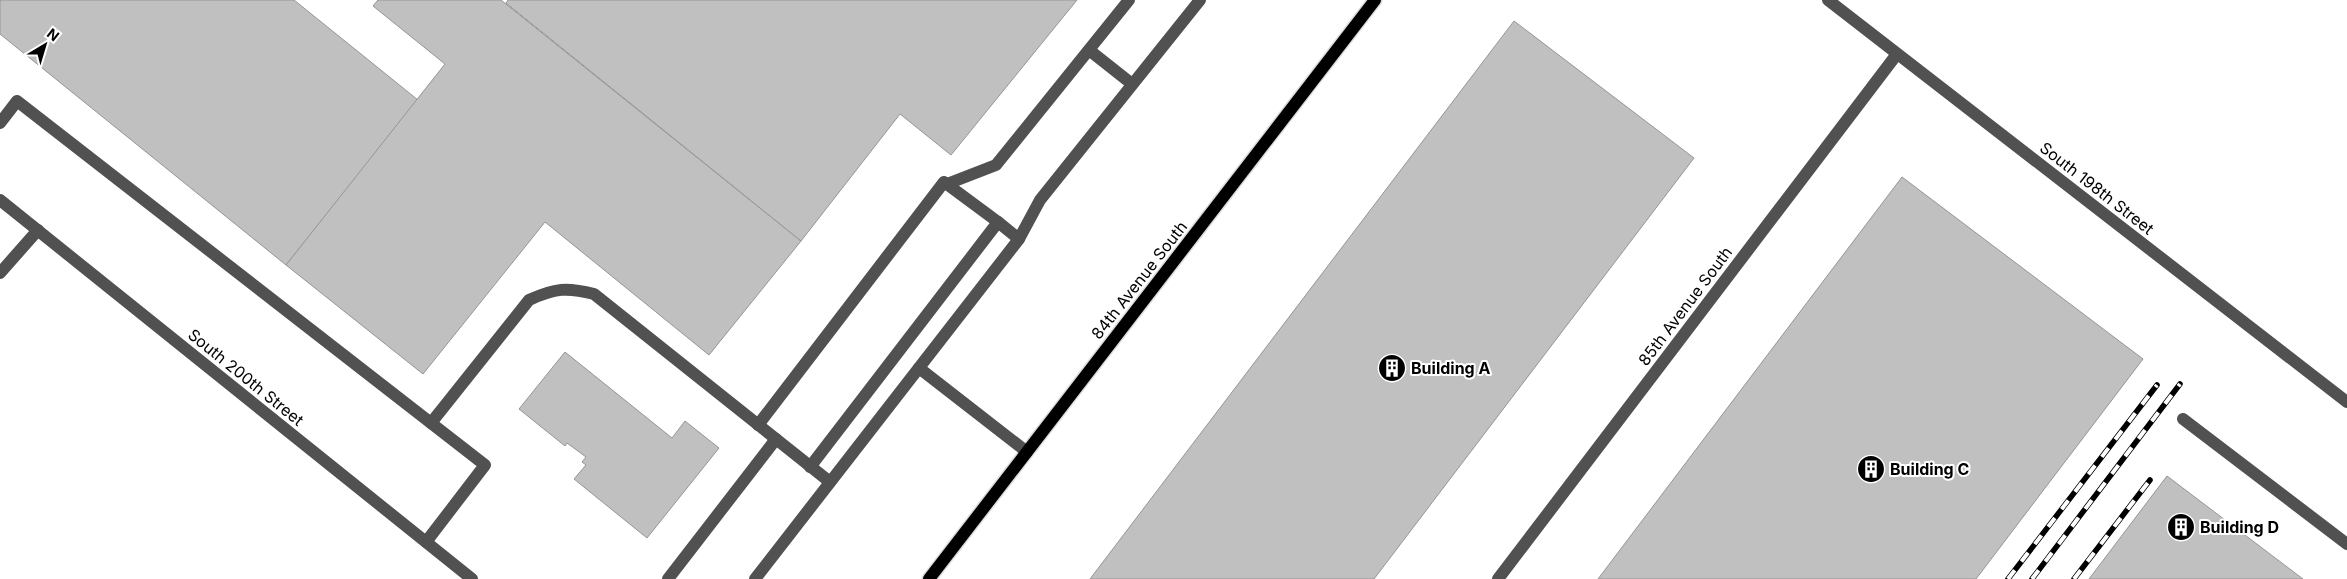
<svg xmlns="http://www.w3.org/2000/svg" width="2347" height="579" font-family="Inter,sans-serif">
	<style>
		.building { fill: #c0c0c0; stroke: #959595 }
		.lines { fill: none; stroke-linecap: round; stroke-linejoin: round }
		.major-casing { stroke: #dbdbdb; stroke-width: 15 }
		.minor { stroke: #515151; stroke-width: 12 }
		.major { stroke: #000; stroke-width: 12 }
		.rail-casing { stroke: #000; stroke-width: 5.5 }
		.rail { stroke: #fff; stroke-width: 4; stroke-dasharray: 11; stroke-linecap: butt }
		.labels { text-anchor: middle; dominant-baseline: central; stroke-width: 4; stroke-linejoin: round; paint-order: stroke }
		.street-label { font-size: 16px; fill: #000; stroke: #fff }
		.poi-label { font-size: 16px; font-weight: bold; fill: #000; stroke: #fff; text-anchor: start }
	</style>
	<rect width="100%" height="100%" fill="#fff"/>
	<!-- building -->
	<g class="building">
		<polygon points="0,0 294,0 418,100 286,265 0,34"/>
		<polygon points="378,0 501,0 801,241 709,355 545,222 423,374 286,265 445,64 373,6"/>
		<polygon points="508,0 1077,0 951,155 900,114 801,241 506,3"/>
		<polygon points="1514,21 1694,158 1374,579 1090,579"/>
		<polygon points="1902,177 2143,359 1976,579 1598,579"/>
		<polygon points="565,352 672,438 685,421 719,448 647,538 574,479 586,465 582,462 586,457 567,443 565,446 519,409"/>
		<polygon points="2167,476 2303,579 2089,579"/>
	</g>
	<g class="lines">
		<!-- major casing -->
		<g class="major-casing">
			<polyline id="major" points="929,579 1375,0"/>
		</g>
		<!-- minor -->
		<g class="minor">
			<polyline points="1828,0 2347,402"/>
			<polyline points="1089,50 1132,84"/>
			<polyline points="0,123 17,101 485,465 426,542"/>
			<polyline points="947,184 996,165 1129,0"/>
			<polyline points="0,200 472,579"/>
			<polyline points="1019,239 1040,200 1200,0"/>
			<polyline points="0,273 38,230"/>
			<polyline points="919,368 1027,452"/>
			<polyline points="2183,419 2347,544"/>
			<path d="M 431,423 L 529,300 C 555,288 567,287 594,294 L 830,482"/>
			<polyline points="758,425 944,182 998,222 810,467"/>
			<polyline points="668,579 776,439"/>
			<polyline points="755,579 1019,239 998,222"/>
			<polyline points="1498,579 1897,54"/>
		</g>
		<!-- major -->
		<use href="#major" class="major"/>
		<!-- rail casing -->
		<g class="rail-casing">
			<g id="rail">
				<polyline points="2008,579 2157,385"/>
				<polyline points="2032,579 2180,384"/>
				<polyline points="2074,579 2150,480"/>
			</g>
		</g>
		<!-- rail -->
		<use href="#rail" class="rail"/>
	</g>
	<!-- icons -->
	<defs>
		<g id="building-disc" transform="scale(1.4375)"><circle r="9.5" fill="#000" stroke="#fff"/><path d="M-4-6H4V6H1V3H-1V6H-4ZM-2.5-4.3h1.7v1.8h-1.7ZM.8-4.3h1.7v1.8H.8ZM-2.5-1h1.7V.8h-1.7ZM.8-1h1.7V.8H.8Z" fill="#fff"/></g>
	</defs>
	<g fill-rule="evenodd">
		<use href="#building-disc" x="1392" y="368"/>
		<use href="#building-disc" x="1871" y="469"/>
		<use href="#building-disc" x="2181" y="527"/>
	</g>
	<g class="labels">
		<!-- street labels -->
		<g class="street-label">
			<text transform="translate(2097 188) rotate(38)">South 198th Street</text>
			<text transform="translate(1139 280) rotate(-52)">84th Avenue South</text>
			<text transform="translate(1685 306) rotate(-53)">85th Avenue South</text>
			<text transform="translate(246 377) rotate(39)">South 200th Street</text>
		</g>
		<!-- poi labels -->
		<g class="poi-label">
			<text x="1411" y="368">Building A</text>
			<text x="1890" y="469">Building C</text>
			<text x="2200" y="527">Building D</text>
		</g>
	</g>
	<!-- north arrow -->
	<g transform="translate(45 45) rotate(38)" stroke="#ffffff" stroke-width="4" paint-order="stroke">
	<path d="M0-4L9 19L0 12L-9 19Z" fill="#000000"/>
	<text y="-8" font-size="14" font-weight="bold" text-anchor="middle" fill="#000000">N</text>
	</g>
</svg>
